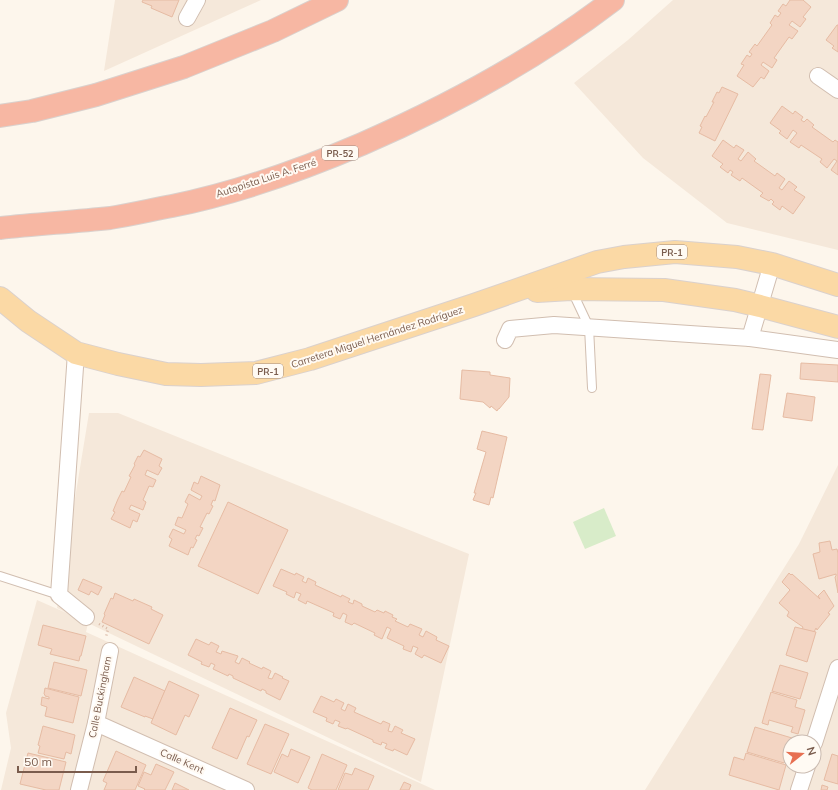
<svg xmlns="http://www.w3.org/2000/svg" width="838" height="790" font-family="Mulish,sans-serif">
	<style>
		.residential { fill: #f5e8da; fill-rule: evenodd }
		.green { fill: #d8ecc9 }
		.building { fill: #f3d5c3; stroke: #e6bba3 }
		.lines { fill: none; stroke-linecap: round; stroke-linejoin: round }
		.service-casing { stroke: #d1beb0; stroke-width: 10 }
		.minor-casing { stroke: #d1beb0; stroke-width: 18 }
		.primary-casing { stroke: #dad1cd; stroke-width: 24 }
		.motorway-casing { stroke: #dad1cd; stroke-width: 24 }
		.path { stroke: #d9b8a5; stroke-width: 2.5; stroke-dasharray: 1 3; stroke-linecap: butt }
		.service { stroke: #fff; stroke-width: 8 }
		.minor { stroke: #fff; stroke-width: 16 }
		.primary { stroke: #fbd9a5; stroke-width: 22 }
		.motorway { stroke: #f7b7a3; stroke-width: 22 }
		.labels { text-anchor: middle; dominant-baseline: central; stroke-width: 4; stroke-linejoin: round; paint-order: stroke }
		.shield { fill: #fffaf3; stroke: #a28b7f; stroke-width: 1 }
		.shield-label { font-size: 9px; font-weight: bold; fill: #7a5c4d }
		.street-label { font-size: 10px; fill: #7a5c4d; stroke: #fffaf3 }
	</style>
	<rect width="100%" height="100%" fill="#fdf6ec"/>
	<!-- residential -->
	<g class="residential">
		<polygon points="115,0 261,0 104,71"/>
		<polygon points="673,0 838,0 838,250 727,223 643,158 574,83 628,40"/>
		<polygon points="89,413 118,413 469,554 421,782 88,623 86,632 435,790 1,790 11,748 6,713 37,600 71,615 57,608"/>
		<path d="M 838,465 L 838,790 L 645,790 L 799,544 ZM 790,742 L 814,742 L 814,766 L 790,766 Z"/>
	</g>
	<!-- green -->
	<polygon class="green" points="604,508 616,536 585,549 573,522"/>
	<!-- building -->
	<g class="building">
		<polygon points="143,0 179,0 172,17 151,8 152,6 142,2"/>
		<polygon points="790,0 803,0 811,7 803,17 806,19 800,27 792,21 789,25 798,31 792,39 789,37 774,58 777,60 772,68 763,62 761,65 769,71 764,79 761,77 753,87 737,76 744,65 741,64 747,55 750,57 752,54 749,52 755,44 757,46 772,25 770,23 775,15 778,17 781,13 778,11 783,4 786,6"/>
		<polygon points="837,25 838,25 838,52 832,48 834,46 826,40"/>
		<polygon points="722,87 738,94 715,141 699,133 702,127 700,126 705,116 706,117 714,102 712,102 717,92 719,93"/>
		<polygon points="782,106 793,114 795,111 803,117 801,120 804,122 807,119 814,125 812,127 833,142 835,140 838,142 838,175 831,170 837,161 834,159 827,168 820,162 822,159 801,145 799,148 790,142 797,133 793,130 787,139 779,133 781,131 770,123"/>
		<polygon points="723,140 734,148 736,145 744,150 738,159 741,161 748,152 756,159 754,161 775,176 777,173 785,179 779,188 782,190 789,181 797,187 794,190 805,197 793,214 782,206 780,210 772,204 774,202 771,199 769,201 760,196 763,193 742,178 740,181 731,175 733,172 730,170 728,173 720,167 723,164 712,156"/>
		<polygon points="801,363 838,365 838,382 800,379"/>
		<polygon points="462,370 490,372 490,375 510,378 509,397 499,409 498,409 497,411 491,406 490,408 483,402 460,399"/>
		<polygon points="760,374 771,375 763,430 752,429"/>
		<polygon points="787,393 815,397 812,421 783,417"/>
		<polygon points="482,431 507,437 493,498 491,497 489,505 473,500 476,493 474,493 486,452 477,449"/>
		<polygon points="144,450 162,459 159,466 162,468 158,475 147,470 145,475 156,480 153,487 149,486 143,500 146,502 143,510 131,505 129,509 140,514 137,522 133,520 130,528 111,519 115,512 113,511 118,499 122,491 124,492 131,477 129,476 135,465 134,464 138,456 140,457"/>
		<polygon points="201,476 220,485 215,501 213,500 211,505 213,506 209,514 207,513 200,527 203,528 199,536 197,535 195,539 197,540 193,548 191,547 188,555 169,546 172,539 169,537 173,529 184,534 186,530 175,525 178,517 182,518 188,504 185,502 189,494 200,500 202,496 191,490 194,482 198,484"/>
		<polygon points="228,502 288,530 258,594 198,566"/>
		<polygon points="830,541 832,550 837,549 838,553 838,593 835,577 836,576 836,574 819,579 813,554 820,552 819,543"/>
		<polygon points="281,569 295,575 296,573 304,577 302,581 306,583 308,578 316,582 315,585 341,597 342,595 350,599 348,602 353,604 354,600 362,604 362,606 375,612 377,610 384,613 385,611 393,615 392,617 397,619 395,621 408,627 410,624 422,629 419,635 423,637 426,631 437,637 436,640 449,646 441,663 424,655 422,658 415,654 418,648 413,646 411,652 403,649 404,646 387,638 391,629 387,627 382,639 374,635 375,633 354,623 352,625 345,622 347,615 343,613 340,619 333,616 334,613 307,601 306,604 298,600 301,594 296,592 294,598 286,594 287,592 273,586"/>
		<polygon points="789,573 791,575 792,574 820,599 818,596 824,590 834,606 828,613 830,614 817,630 816,628 814,632 802,629 803,627 787,616 789,612 779,603 790,590 782,582"/>
		<polygon points="83,579 102,587 98,595 91,591 89,595 78,590"/>
		<polygon points="115,593 133,601 134,599 152,607 151,609 163,615 149,644 102,622 105,615 104,614 111,598 113,599"/>
		<polygon points="43,625 86,636 81,656 80,656 79,661 50,654 52,649 38,645"/>
		<polygon points="795,627 816,632 807,662 786,655"/>
		<polygon points="196,639 209,645 211,642 219,646 216,652 221,654 222,651 238,656 235,662 239,664 242,658 250,662 249,663 262,669 263,667 271,671 268,678 272,679 275,673 283,677 282,678 289,681 280,700 266,693 266,691 262,689 261,691 233,678 233,676 229,674 228,676 213,669 215,665 211,663 209,667 201,664 202,662 188,655"/>
		<polygon points="54,662 87,670 81,696 48,688"/>
		<polygon points="780,665 808,673 800,699 772,691"/>
		<polygon points="134,677 165,691 153,719 145,716 145,717 121,707"/>
		<polygon points="169,681 199,695 189,717 185,715 176,735 151,723"/>
		<polygon points="45,688 79,697 73,723 45,716 47,707 41,705 42,697 49,699 49,697 45,696 45,695 44,694"/>
		<polygon points="771,692 797,700 795,707 805,710 798,734 791,732 793,727 769,720 768,725 762,723"/>
		<polygon points="321,696 334,702 336,699 344,703 341,709 345,711 348,704 356,708 354,712 381,724 383,721 390,724 388,731 392,732 395,726 403,730 401,733 415,739 407,755 394,749 393,751 385,748 387,744 382,742 381,745 373,742 373,740 347,728 346,729 338,726 340,722 335,720 333,724 326,721 327,718 313,712"/>
		<polygon points="230,708 257,720 249,737 247,736 237,759 212,748"/>
		<polygon points="265,724 289,734 271,774 247,764"/>
		<polygon points="43,726 75,735 71,754 66,752 64,759 38,753 40,746 38,745"/>
		<polygon points="755,727 792,738 784,763 747,752"/>
		<polygon points="291,749 310,757 298,783 274,772 282,754 288,757"/>
		<polygon points="116,751 146,765 135,790 104,790 107,783 103,781"/>
		<polygon points="28,753 66,762 59,790 46,790 20,784"/>
		<polygon points="746,753 786,765 779,790 729,775 734,757 744,760"/>
		<polygon points="322,754 347,765 336,790 312,790 308,788"/>
		<polygon points="832,754 838,756 838,784 824,780"/>
		<polygon points="156,764 174,772 165,790 144,790 145,789 138,786 144,772 151,775"/>
		<polygon points="355,768 374,776 368,790 338,790 345,773 352,775"/>
		<polygon points="404,782 411,785 409,790 400,790"/>
		<polygon points="175,783 189,790 172,790"/>
		<polygon points="822,785 828,787 827,790 821,790"/>
	</g>
	<g class="lines">
		<!-- service casing -->
		<g class="service-casing">
			<g id="service">
				<polyline points="572,291 589,327 592,388"/>
				<polyline points="0,576 59,595"/>
			</g>
		</g>
		<!-- minor casing -->
		<g class="minor-casing">
			<g id="minor">
				<polyline points="187,18 197,0"/>
				<polyline points="818,76 838,90"/>
				<polyline points="750,338 772,264"/>
				<polyline points="505,340 510,329 554,325 750,338 838,350"/>
				<polyline points="76,353 59,595 86,617"/>
				<polyline points="96,723 246,790"/>
				<polyline points="814,743 838,668"/>
				<polyline points="79,790 96,723 110,651"/>
				<polyline points="799,790 807,766"/>
			</g>
		</g>
		<!-- primary casing -->
		<g class="primary-casing">
			<g id="primary">
				<polyline points="537,291 571,289 664,290 735,300 760,306 838,327"/>
				<polyline points="0,298 28,321 76,353 118,364 166,374 201,375 256,373 310,359 474,305 597,262 624,257 675,252 737,257 772,264 838,285"/>
			</g>
		</g>
		<!-- motorway casing -->
		<g class="motorway-casing">
			<g id="motorway">
				<polyline points="0,116 32,111 96,95 184,67 273,31 337,0"/>
				<path d="M 0,228 C 36,224 73,222 110,218 C 130,215 151,210 172,206 C 237,193 301,170 362,144 C 451,105 536,59 613,0"/>
			</g>
		</g>
		<!-- path -->
		<polyline class="path" points="99,624 108,629 106,637"/>
		<!-- service -->
		<use href="#service" class="service"/>
		<!-- minor -->
		<use href="#minor" class="minor"/>
		<!-- primary -->
		<use href="#primary" class="primary"/>
		<!-- motorway -->
		<use href="#motorway" class="motorway"/>
	</g>
	<g class="labels">
		<!-- shield labels -->
		<g class="shield">
			<rect x="322" y="146" width="36" height="14" rx="3"/>
			<rect x="657" y="245" width="30" height="14" rx="3"/>
			<rect x="253" y="364" width="30" height="14" rx="3"/>
		</g>
		<g class="shield-label">
			<text x="340" y="153">PR-52</text>
			<text x="672" y="252">PR-1</text>
			<text x="268" y="371">PR-1</text>
		</g>
		<!-- street labels -->
		<g class="street-label">
			<text transform="translate(266 178) rotate(-18)">Autopista Luis A. Ferré</text>
			<text transform="translate(377 337) rotate(-18)">Carretera Miguel Hernández Rodríguez</text>
			<text transform="translate(100 697) rotate(-79)">Calle Buckingham</text>
			<text transform="translate(182 761) rotate(24)">Calle Kent</text>
		</g>
	</g>
	<!-- north arrow -->
	<g transform="translate(802 754) rotate(73)"><circle r="19" fill="#fffaf3" stroke="#cabbb1"/>
	<path d="M0-3L7 15L0 10L-7 15Z" fill="#e76f51"/>
	<text y="-6" font-size="11" font-weight="bold" text-anchor="middle" fill="#7a5c4d">N</text>
	</g>
	<!-- scale -->
	<path d="M18 766v6h118v-6" fill="none" stroke="#7a5c4d" stroke-width="2"/>
	<text x="24" y="766" font-size="12" fill="#7a5c4d" stroke="#fffaf3" stroke-width="3" paint-order="stroke">50 m</text>
</svg>
